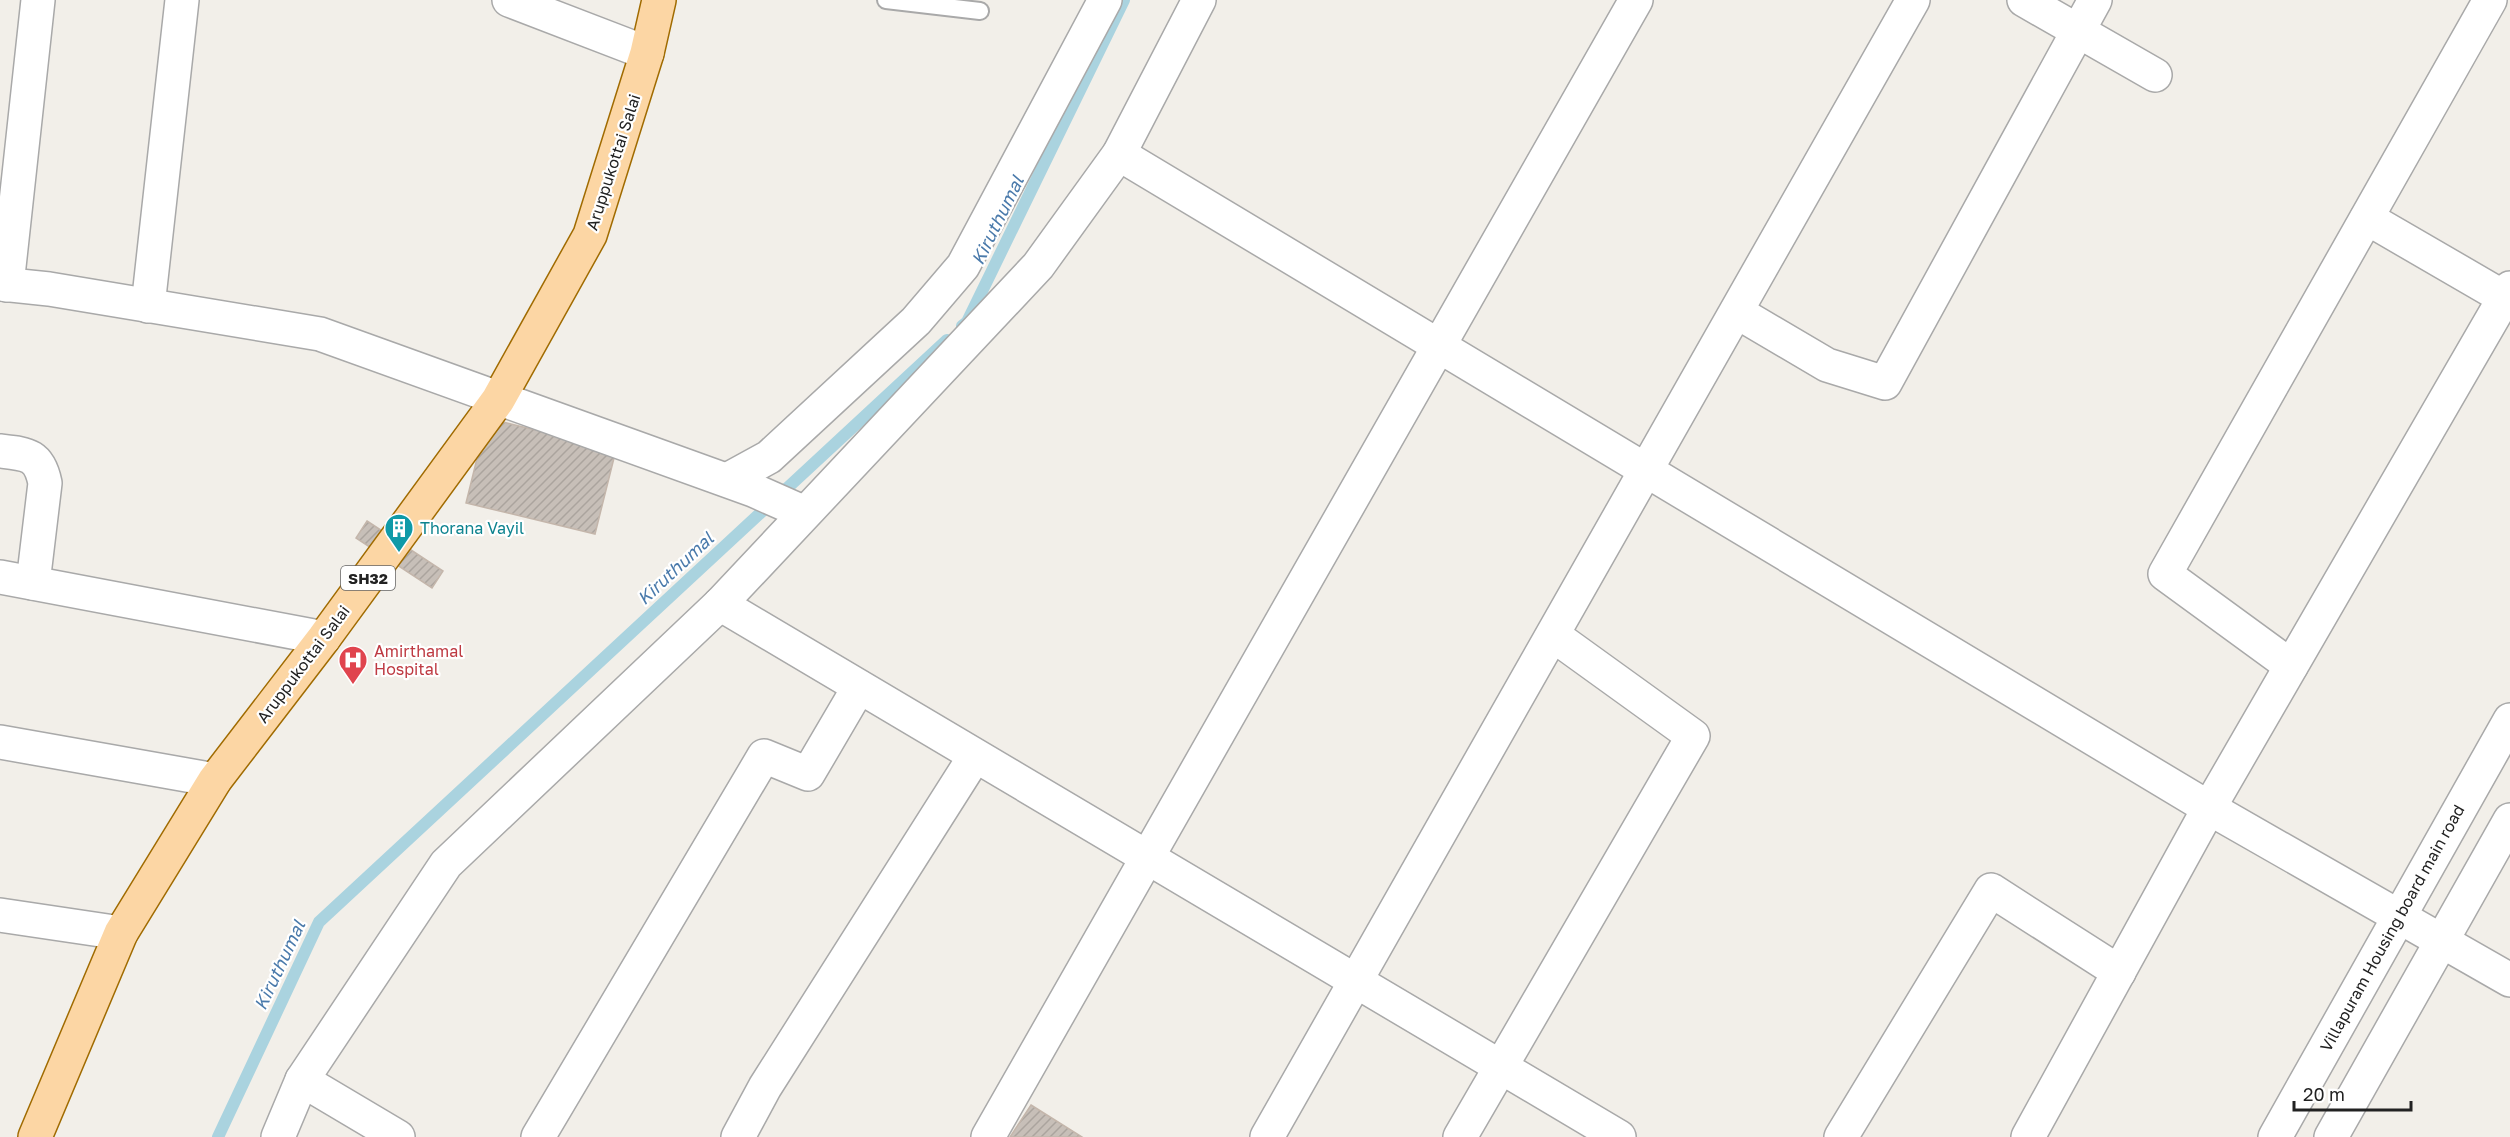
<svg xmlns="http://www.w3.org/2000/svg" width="2510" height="1137" font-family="'Golos Text',sans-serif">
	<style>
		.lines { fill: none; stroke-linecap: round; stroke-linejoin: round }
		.stream { stroke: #aad3df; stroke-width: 12 }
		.building { fill: url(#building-hatch); stroke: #c4b6ab; stroke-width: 1.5 }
		.service-casing { stroke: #a9a9a9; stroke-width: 20 }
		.minor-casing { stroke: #a9a9a9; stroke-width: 36 }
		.primary-casing { stroke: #a06b00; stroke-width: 36 }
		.service { stroke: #fff; stroke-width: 16 }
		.minor { stroke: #fff; stroke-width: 33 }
		.primary { stroke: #fcd6a4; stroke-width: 33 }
		.labels { text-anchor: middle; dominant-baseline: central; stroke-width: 4.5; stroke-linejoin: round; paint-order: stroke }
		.shield { fill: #fff; stroke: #646464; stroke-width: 1.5 }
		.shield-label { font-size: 15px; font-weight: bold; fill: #222 }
		.street-label { font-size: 16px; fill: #222; stroke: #fff }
		.culture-label { font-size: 16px; fill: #0d838f; stroke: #fff; text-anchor: start }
		.health-label { font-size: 16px; fill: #be3a42; stroke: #fff; text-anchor: start }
		.water-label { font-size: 18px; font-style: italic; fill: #4a7aab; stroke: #fff }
	</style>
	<defs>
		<pattern id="building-hatch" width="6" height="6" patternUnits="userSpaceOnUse" patternTransform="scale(1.5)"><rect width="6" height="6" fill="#c7bfb8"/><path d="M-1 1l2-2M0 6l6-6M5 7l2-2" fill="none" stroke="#aba49e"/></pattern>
	</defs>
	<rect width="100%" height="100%" fill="#f2efe9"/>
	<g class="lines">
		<!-- stream -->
		<g class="stream">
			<polyline points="962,326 967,322 1124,0"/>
			<polyline points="218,1137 319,922 947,340"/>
		</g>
	</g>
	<!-- building -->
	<g class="building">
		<polygon points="487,418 616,450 595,534 466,503"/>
		<polygon points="367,521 443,571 432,588 356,538"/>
		<polygon points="1031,1105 1082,1137 1010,1137"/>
	</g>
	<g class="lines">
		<!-- service casing -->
		<g class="service-casing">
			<polyline id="service" points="886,0 980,11"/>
		</g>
		<!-- minor casing -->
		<g class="minor-casing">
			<g id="minor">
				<polyline points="509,0 647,53"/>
				<polyline points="2024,0 2155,75"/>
				<polyline points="1119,154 2209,808 2510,980"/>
				<polyline points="2367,218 2510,301"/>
				<polyline points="0,284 49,289 320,334 753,490 805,513"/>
				<polyline points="7,285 38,0"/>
				<polyline points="148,306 182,0"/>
				<polyline points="1737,312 1827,365 1885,383 2095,0"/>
				<path d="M 0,451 C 27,454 39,454 45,483 L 33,583"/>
				<polyline points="727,480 769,457 916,321 963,266 1105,0"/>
				<polyline points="0,577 324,638"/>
				<polyline points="720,604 1619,1137"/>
				<polyline points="2291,666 2165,574 2490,0"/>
				<polyline points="0,742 215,780"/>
				<polyline points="0,915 121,933"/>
				<polyline points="302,1080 398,1137"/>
				<polyline points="278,1137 302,1080 446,864 720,604 1038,266 1119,154 1199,0"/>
				<polyline points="538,1137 764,756 808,774 859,687"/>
				<polyline points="738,1137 765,1087 975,756"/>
				<polyline points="988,1137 1636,0"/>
				<polyline points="1267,1137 1913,0"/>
				<polyline points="1460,1137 1693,736 1553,635"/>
				<polyline points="1841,1137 1991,890 2119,972"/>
				<polyline points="2028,1137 2209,808 2510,288"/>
				<polyline points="2275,1137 2510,720"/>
				<polyline points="2331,1137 2510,820"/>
			</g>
		</g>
		<!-- primary casing -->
		<g class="primary-casing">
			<polyline id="primary" points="35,1137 121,933 215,780 324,638 498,400 590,235 647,53 659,0"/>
		</g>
		<!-- service -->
		<use href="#service" class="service"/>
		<!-- minor -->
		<use href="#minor" class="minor"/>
		<!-- primary -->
		<use href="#primary" class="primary"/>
	</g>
	<!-- icons -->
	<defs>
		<g id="building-pin" transform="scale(1.5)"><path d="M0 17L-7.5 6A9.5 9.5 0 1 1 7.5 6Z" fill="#0f9aa8" stroke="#fff"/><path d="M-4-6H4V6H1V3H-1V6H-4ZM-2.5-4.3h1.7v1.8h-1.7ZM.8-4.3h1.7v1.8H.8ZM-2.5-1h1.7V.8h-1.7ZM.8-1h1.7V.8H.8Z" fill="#fff"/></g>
		<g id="hospital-pin" transform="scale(1.5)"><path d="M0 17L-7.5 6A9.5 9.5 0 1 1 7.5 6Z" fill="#e0444e" stroke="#fff"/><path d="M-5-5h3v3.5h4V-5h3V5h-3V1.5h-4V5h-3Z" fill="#fff"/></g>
	</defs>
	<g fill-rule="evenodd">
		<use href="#building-pin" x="399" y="528"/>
		<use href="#hospital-pin" x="353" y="660"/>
	</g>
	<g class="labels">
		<!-- shield labels -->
		<rect class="shield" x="341" y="566" width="54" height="24" rx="4.5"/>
		<g class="shield-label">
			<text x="368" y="578">SH32</text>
		</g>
		<!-- street labels -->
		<g class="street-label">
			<text transform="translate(613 162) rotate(-72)">Aruppukottai Salai</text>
			<text transform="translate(303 664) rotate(-53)">Aruppukottai Salai</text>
			<text transform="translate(2392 928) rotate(-61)">Villapuram Housing board main road</text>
		</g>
		<!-- culture labels -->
		<g class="culture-label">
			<text x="420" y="528">Thorana Vayil</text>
		</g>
		<!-- health labels -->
		<g class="health-label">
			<text x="374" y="651">Amirthamal<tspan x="374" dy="18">Hospital</tspan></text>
		</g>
		<!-- water labels -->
		<g class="water-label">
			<text transform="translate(997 220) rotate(-64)">Kiruthumal</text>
			<text transform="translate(675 568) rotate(-43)">Kiruthumal</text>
			<text transform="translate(279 965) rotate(-65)">Kiruthumal</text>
		</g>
	</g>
	<!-- scale -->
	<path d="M2294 1101v9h117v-9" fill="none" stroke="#222222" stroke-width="3"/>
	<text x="2303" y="1101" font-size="18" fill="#222222" stroke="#ffffff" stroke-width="4.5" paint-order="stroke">20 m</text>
</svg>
